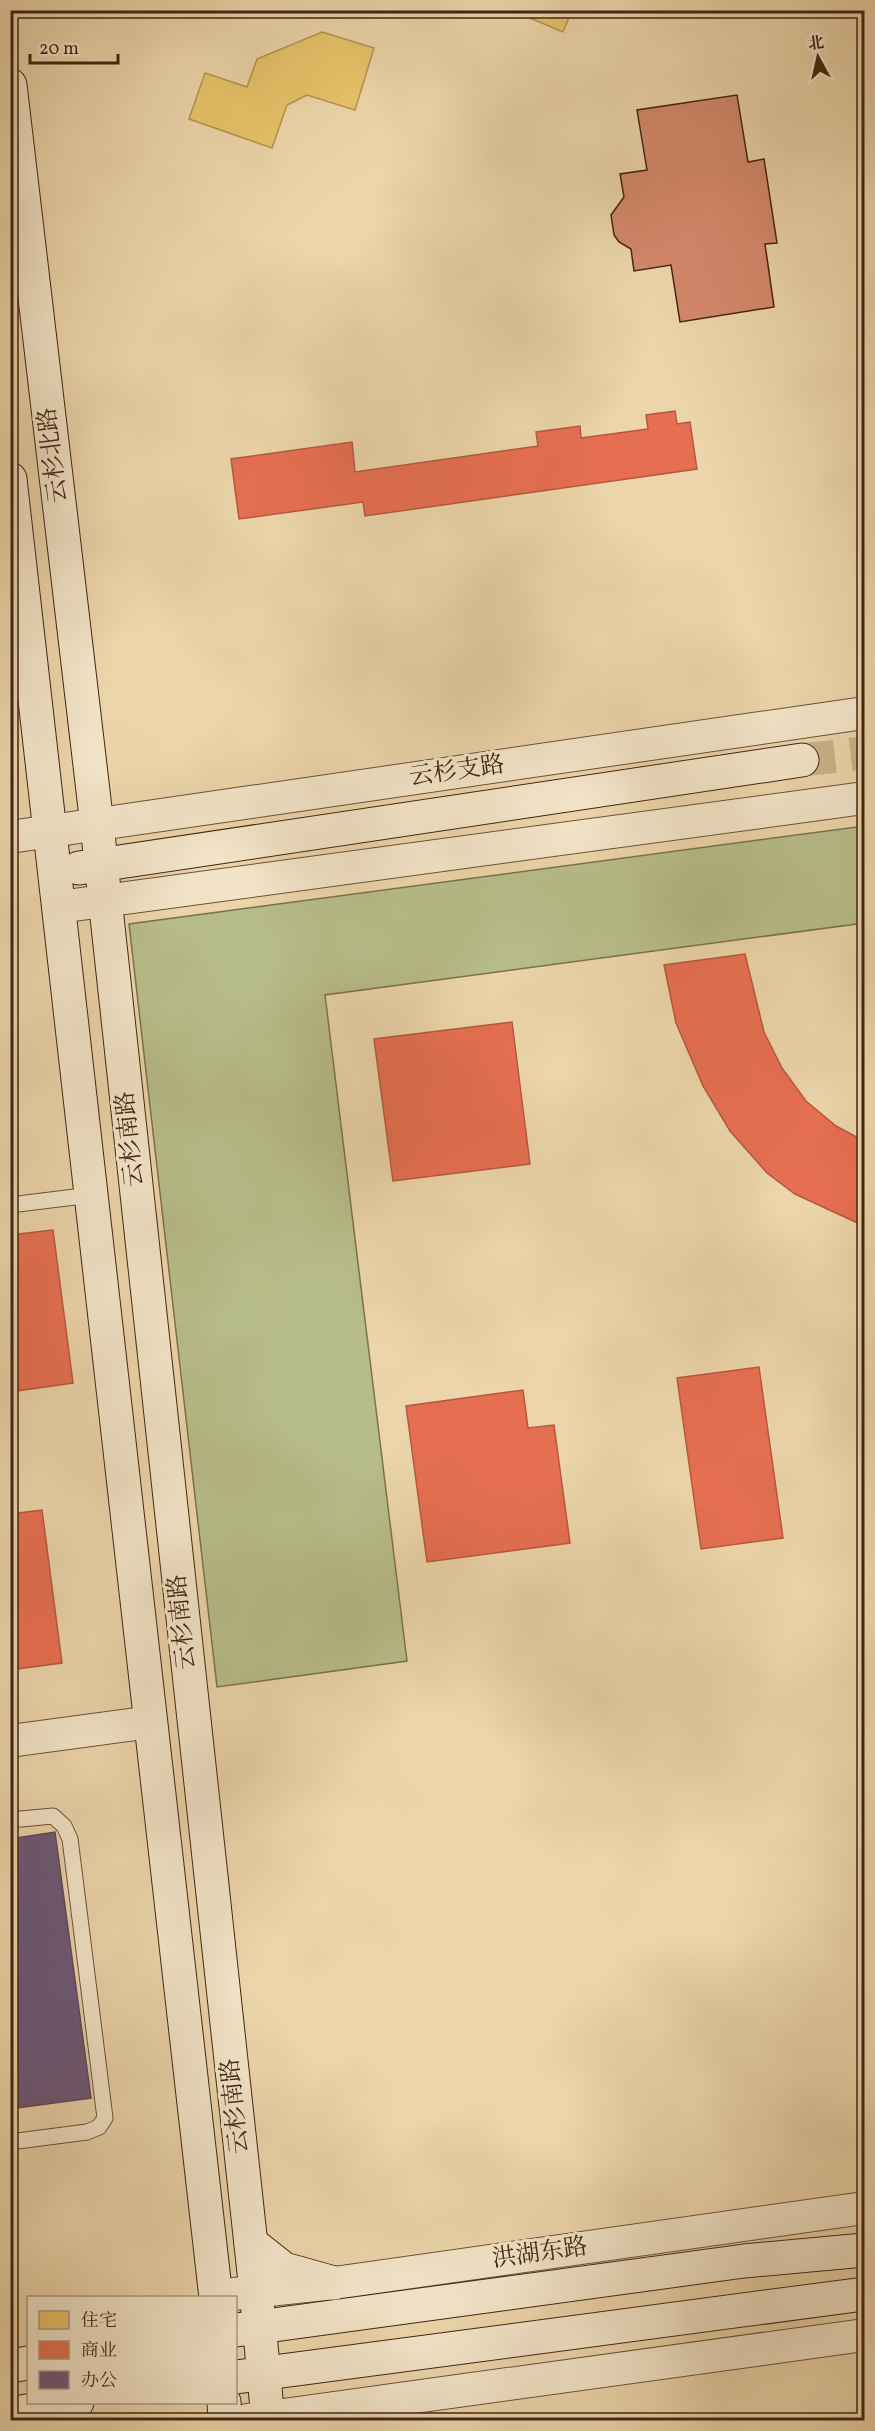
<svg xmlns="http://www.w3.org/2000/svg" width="875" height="2431" font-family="Vollkorn,'Noto Serif SC',serif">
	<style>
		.green { fill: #b7bd8a; stroke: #7c714e; stroke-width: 1.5 }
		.homes { fill: #e9c46a; stroke: #b79450; stroke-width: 1.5 }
		.shops { fill: #e76f51; stroke: #b5593e; stroke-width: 1.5 }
		.offices { fill: #6d597a; stroke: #60495b; stroke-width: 1.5 }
		.building { fill: #d4886b; stroke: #412513; stroke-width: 1.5 }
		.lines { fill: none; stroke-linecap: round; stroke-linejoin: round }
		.secondary-tunnel { stroke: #cab28c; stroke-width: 33; stroke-dasharray: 33 16; stroke-linecap: butt }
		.service-casing { stroke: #6c5139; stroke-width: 17 }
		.minor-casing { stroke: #6c5139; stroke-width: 34 }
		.secondary-casing { stroke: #412513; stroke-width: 35 }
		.service { stroke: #f3e4c8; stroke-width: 15 }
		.minor { stroke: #f3e4c8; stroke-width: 32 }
		.secondary { stroke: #f3e4c8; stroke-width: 33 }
		.labels { text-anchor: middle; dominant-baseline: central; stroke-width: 6; stroke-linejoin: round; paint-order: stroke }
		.street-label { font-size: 24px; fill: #412513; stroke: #f3e4c8 }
	</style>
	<rect width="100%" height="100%" fill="#ecd5aa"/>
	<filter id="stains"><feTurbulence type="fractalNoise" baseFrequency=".00333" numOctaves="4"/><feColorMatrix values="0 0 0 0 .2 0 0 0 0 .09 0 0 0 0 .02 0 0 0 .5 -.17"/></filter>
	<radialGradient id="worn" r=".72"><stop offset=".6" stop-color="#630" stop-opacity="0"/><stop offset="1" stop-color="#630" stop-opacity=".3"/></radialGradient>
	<!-- green -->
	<polygon class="green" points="864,826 864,923 325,995 407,1661 217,1687 129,924"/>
	<!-- homes -->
	<g class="homes">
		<polygon points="511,10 572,10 563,32"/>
		<polygon points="322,32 374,48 355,110 307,95 287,105 272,148 189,119 205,73 247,87 257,59"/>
	</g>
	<!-- shops -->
	<g class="shops">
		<polygon points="675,411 677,424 690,422 697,469 365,516 363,502 239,519 231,459 352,442 355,472 538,446 536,432 580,426 581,438 648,429 646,415"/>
		<polygon points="745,954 764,1032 782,1068 806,1101 836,1126 864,1141 864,1226 795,1194 767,1173 730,1131 703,1086 676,1023 664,965"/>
		<polygon points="512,1022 530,1164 393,1181 374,1039"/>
		<polygon points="53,1230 73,1383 10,1392 10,1235"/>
		<polygon points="759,1367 783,1538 701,1549 677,1378"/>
		<polygon points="523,1390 528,1428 554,1425 570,1543 427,1562 406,1406"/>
		<polygon points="42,1510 62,1663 10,1670 10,1514"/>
	</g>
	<!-- offices -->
	<polygon class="offices" points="55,1832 91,2098 10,2109 10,1839"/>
	<!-- building -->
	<polygon class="building" points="737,95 748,162 764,159 777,243 765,244 774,307 680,322 671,265 634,271 631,249 619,242 614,235 611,215 624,197 620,174 647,170 637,110"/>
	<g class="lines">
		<!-- secondary-tunnel -->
		<polyline class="secondary-tunnel" points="802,760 864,753"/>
		<!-- service casing -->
		<g class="service-casing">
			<g id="service">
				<polyline points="10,1205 91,1195"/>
				<polyline points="10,1820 53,1816 64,1826 70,1839 105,2118 99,2127 87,2132 10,2142"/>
			</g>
		</g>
		<!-- minor casing -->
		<g class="minor-casing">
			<g id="minor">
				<polyline points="10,837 864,713"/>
				<polyline points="59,907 864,798"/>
				<polyline points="10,1741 151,1722"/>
				<polyline points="215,2296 334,2283 864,2208"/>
				<polyline points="247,2420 864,2335"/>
			</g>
		</g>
		<!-- secondary casing -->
		<g class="secondary-casing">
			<g id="secondary">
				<polyline points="10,85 97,825 256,2291 268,2420"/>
				<polyline points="10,479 216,2298"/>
				<polyline points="79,868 802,760"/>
				<polyline points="251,2243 284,2269 334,2283"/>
				<polyline points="236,2330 744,2261 864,2250"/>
				<polyline points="10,2366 28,2363"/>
				<polyline points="236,2377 864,2294"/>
				<polyline points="224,2402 225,2420"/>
				<polyline points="10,2414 77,2402"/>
			</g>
		</g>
		<!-- service -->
		<use href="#service" class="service"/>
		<!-- minor -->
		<use href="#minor" class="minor"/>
		<!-- secondary -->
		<use href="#secondary" class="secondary"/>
	</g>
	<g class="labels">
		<!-- street labels -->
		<g class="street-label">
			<text transform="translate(54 455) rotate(-97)">云杉北路</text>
			<text transform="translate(457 772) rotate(-8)">云杉支路</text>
			<text transform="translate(131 1139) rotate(-96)">云杉南路</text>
			<text transform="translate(183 1622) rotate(-96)">云杉南路</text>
			<text transform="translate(236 2106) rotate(-96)">云杉南路</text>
			<text transform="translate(540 2254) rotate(-8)">洪湖东路</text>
		</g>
	</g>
	<!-- margin -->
	<rect width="875" height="2431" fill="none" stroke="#ecd5aa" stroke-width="36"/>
	<rect x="12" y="12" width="851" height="2407" fill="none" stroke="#412513" stroke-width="3"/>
	<rect x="18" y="18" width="839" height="2395" fill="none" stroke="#412513" stroke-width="1.5"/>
	<!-- legend -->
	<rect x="27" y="2296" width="210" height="108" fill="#f3e4c8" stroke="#ac9880" stroke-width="1.5"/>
	<rect x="39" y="2311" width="30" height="18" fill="#e9c46a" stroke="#ac9880" stroke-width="1.5"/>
	<text x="81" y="2326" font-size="18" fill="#412513">住宅</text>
	<rect x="39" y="2341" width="30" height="18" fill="#e76f51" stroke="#ac9880" stroke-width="1.5"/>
	<text x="81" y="2356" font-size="18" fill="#412513">商业</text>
	<rect x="39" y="2371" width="30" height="18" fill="#6d597a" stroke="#ac9880" stroke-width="1.5"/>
	<text x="81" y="2386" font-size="18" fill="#412513">办公</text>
	<!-- north arrow -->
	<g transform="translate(818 57) rotate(352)" stroke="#f3e4c8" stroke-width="4.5" paint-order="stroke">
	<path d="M0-4.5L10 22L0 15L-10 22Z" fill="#412513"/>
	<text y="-9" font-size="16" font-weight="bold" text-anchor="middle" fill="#412513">北</text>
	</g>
	<!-- scale -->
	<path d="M30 54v9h88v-9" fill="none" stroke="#412513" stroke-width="3"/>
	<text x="39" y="54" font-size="18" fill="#412513" stroke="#f3e4c8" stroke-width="4.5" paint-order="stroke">20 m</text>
	<rect width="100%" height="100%" filter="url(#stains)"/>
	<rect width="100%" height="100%" fill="url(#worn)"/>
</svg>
